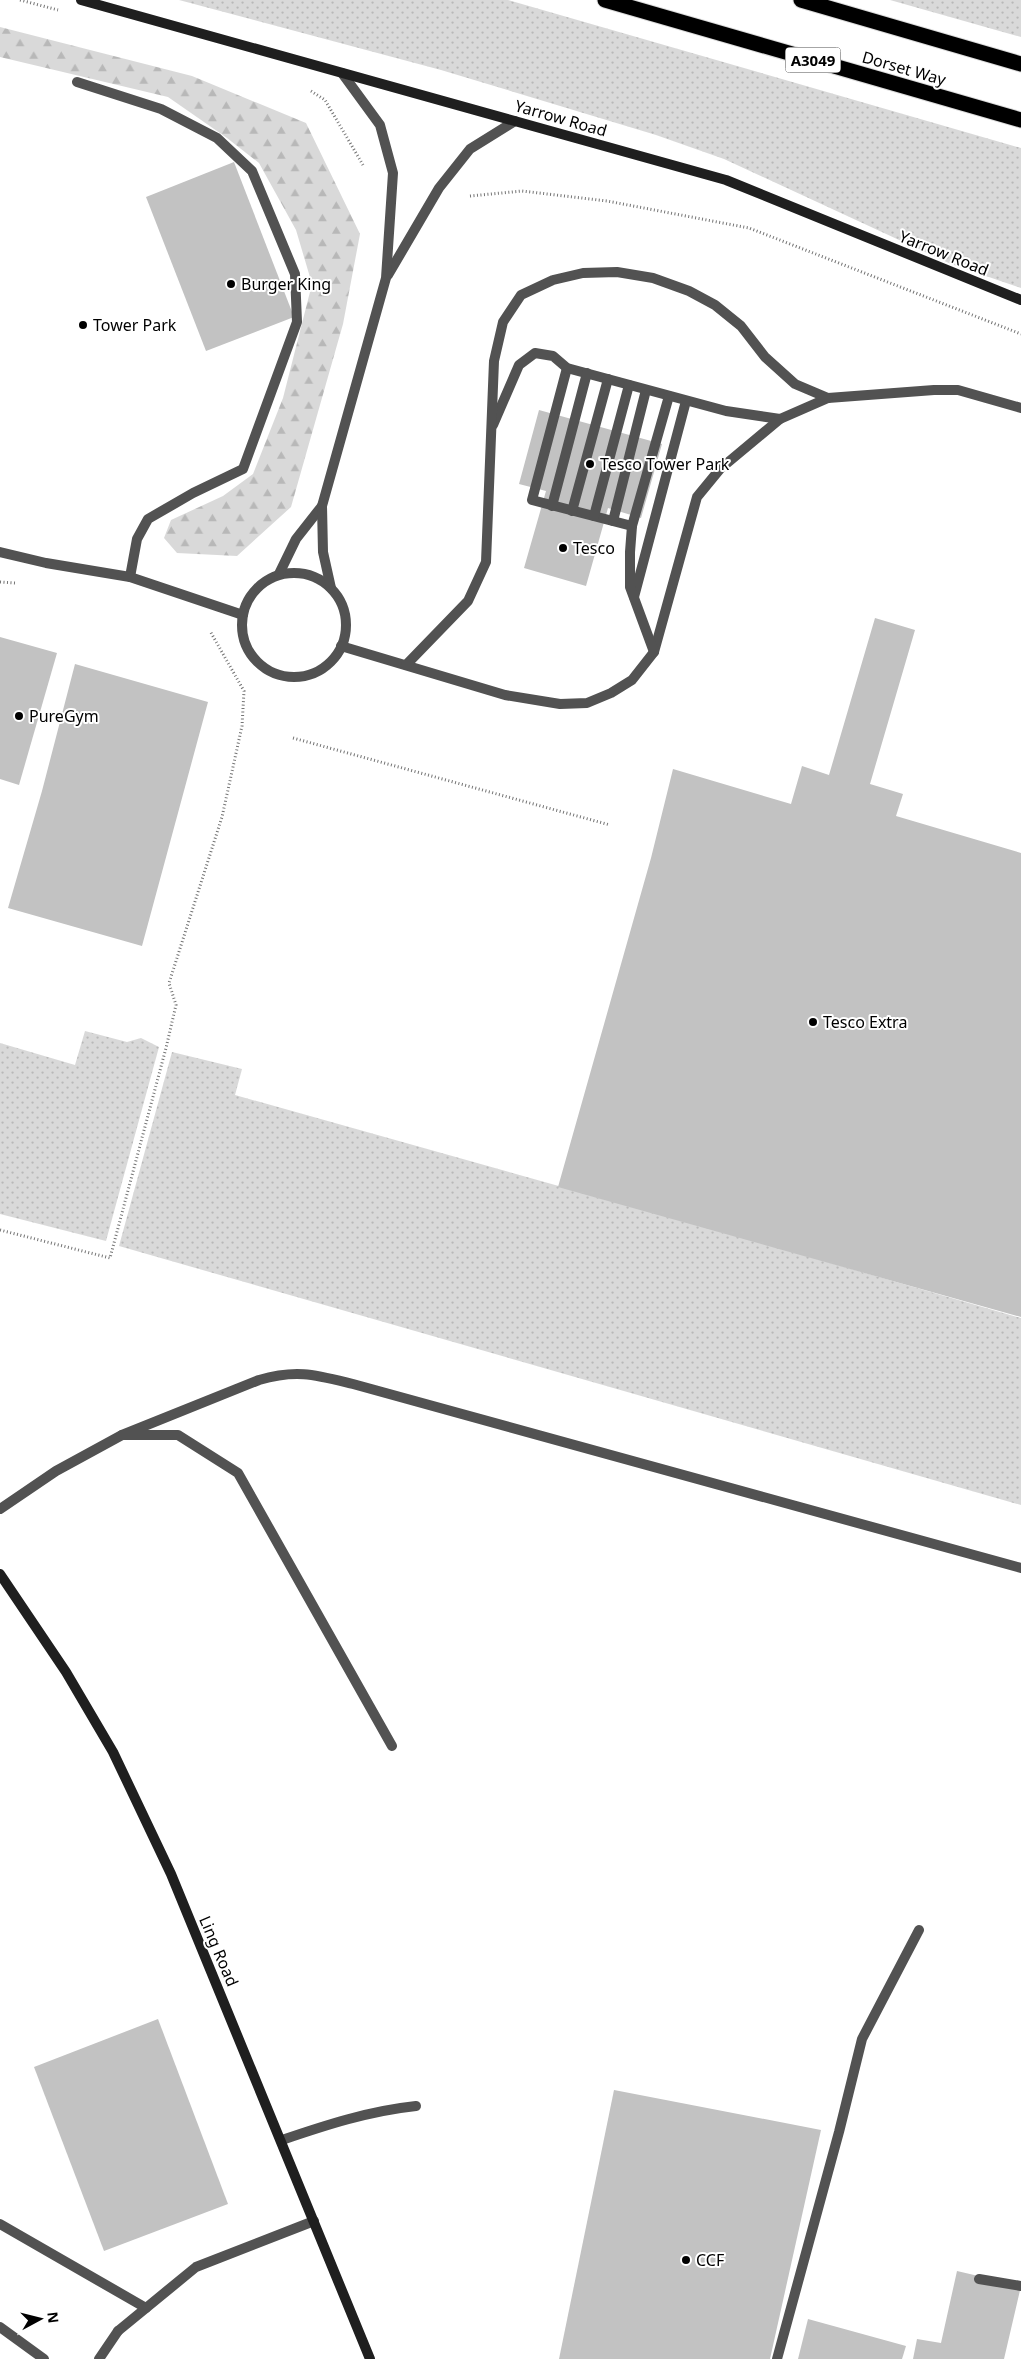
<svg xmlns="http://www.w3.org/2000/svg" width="1021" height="2359" font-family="'Noto Sans',sans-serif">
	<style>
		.grass { fill: url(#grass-dots) }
		.forest { fill: url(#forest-firs) }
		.building { fill: #c2c2c2 }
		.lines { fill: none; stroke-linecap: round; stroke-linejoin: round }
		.highway-casing { stroke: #dbdbdb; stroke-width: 17 }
		.path { stroke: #747474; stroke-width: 3; stroke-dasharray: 1 2.5; stroke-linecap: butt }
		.lane { stroke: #525252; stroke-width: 10 }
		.street { stroke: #525252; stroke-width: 10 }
		.secondary { stroke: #1f1f1f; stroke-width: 10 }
		.highway { stroke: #000; stroke-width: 15 }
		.poi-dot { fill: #000; stroke: #fff; stroke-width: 2 }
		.labels { text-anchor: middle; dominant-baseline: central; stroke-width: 4; stroke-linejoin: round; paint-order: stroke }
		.shield { fill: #fff; stroke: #4c4c4c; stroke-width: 1 }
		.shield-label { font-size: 15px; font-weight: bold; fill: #000 }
		.street-label { font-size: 16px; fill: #000; stroke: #fff }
		.poi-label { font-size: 16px; fill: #000; stroke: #fff; text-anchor: start }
	</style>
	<defs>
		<pattern id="grass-dots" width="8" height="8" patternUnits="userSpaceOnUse" patternTransform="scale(1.25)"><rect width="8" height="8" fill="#d9d9d9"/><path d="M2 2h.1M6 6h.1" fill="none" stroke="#b8b8b8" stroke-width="1.8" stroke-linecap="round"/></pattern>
		<pattern id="forest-firs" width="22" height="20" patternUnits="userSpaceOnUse" patternTransform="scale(1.25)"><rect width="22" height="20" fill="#d9d9d9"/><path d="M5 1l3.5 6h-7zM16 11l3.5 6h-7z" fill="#b8b8b8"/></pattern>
	</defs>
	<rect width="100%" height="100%" fill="#fff"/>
	<!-- grass -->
	<g class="grass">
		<polygon points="179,0 508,0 1021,148 1021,288 951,264 724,159 656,135 441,70"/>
		<polygon points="890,0 1021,0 1021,37"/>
		<polygon points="85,1031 127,1042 141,1038 159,1047 106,1241 0,1214 0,1043 75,1065"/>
		<polygon points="172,1052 242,1069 235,1095 765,1244 1021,1318 1021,1505 119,1246"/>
	</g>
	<!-- forest -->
	<polygon class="forest" points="0,27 192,76 306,123 360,234 343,324 291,507 237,556 177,553 164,538 171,520 223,496 253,474 283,398 312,284 296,230 259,163 227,138 168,97 0,57"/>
	<!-- building -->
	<g class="building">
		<polygon points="234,162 294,317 206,351 146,197"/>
		<polygon points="539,410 662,444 641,518 608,508 586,586 524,568 546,491 519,484"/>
		<polygon points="875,618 915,630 870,784 903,794 896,816 1021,853 1021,1317 558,1187 651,858 673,769 791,804 802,766 829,775"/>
		<polygon points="0,637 57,653 19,785 0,779"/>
		<polygon points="75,664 208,702 142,946 8,908 42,791"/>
		<polygon points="158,2019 228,2204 104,2251 34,2067"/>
		<polygon points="614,2090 821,2130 770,2359 559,2359"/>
		<polygon points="957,2271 1021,2286 1004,2359 913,2359 917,2339 941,2343"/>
		<polygon points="808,2319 906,2346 902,2359 798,2359"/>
	</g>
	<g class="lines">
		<!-- highway casing -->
		<g class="highway-casing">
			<g id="highway">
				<polyline points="605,0 1021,120"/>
				<polyline points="801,0 1021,64"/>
			</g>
		</g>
		<!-- path -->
		<g class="path">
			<polyline points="20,0 58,10"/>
			<polyline points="311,91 325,100 363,165"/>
			<polyline points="470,196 522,191 607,201 749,228 1021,334"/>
			<polyline points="0,582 15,583"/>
			<polyline points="293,738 610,825"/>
			<polyline points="0,1230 110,1258 166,1048 176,1005 169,983 222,817 242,726 244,691 210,631"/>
		</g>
		<!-- lane -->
		<g class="lane">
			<polyline points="77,82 161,109 217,138 252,171 295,274 297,322 243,469 193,493 148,519 137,539 130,577"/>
			<polyline points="388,275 439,188 470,149 515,121"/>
			<polyline points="567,368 532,500 632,526"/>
			<polyline points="493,425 519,365 535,353 553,356 567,368 726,411 780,419"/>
			<polyline points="552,506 587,373"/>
			<polyline points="572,511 608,379"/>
			<polyline points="594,516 629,385"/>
			<polyline points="613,521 646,390"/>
			<polyline points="0,552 46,563 130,577 243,615"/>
			<circle cx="294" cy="625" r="52"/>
			<polyline points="279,574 296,539 322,506"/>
			<polyline points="331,588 323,552 322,506 386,278 393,173 380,125 342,73"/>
			<polyline points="634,597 686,401"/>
			<polyline points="341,646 505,695 560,704 587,703 611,693 632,680 654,652 697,497 720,469 780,419 828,398 934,390 958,390 1021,408"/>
			<polyline points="654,652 630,587 630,552 632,526 669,396"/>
			<polyline points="406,665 468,601 486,562 494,361 503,322 521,295 553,280 583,273 617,272 653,278 689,291 715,305 741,326 765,357 795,384 828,398"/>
			<path d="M 122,1435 L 259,1380 C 297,1369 316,1375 353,1384 L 1021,1568"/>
			<polyline points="0,1509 56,1471 122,1435 178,1435 238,1473 392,1746"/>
			<path d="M 282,2140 C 326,2125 369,2111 416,2106"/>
			<polyline points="0,2224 146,2308"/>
			<polyline points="979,2279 1021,2286"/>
			<polyline points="0,2327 44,2359"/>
			<polyline points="99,2359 118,2331"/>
			<polyline points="777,2359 839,2132 862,2039 919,1930"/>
		</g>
		<!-- street -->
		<polyline class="street" points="118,2331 196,2267 314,2221"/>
		<!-- secondary -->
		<g class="secondary">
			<polyline points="81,0 726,180 1021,300"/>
			<polyline points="0,1574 66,1672 113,1752 171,1874 370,2359"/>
		</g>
		<!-- highway -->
		<use href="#highway" class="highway"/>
	</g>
	<!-- markers -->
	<g class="poi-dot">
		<circle cx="231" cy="284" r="5"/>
		<circle cx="83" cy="325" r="5"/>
		<circle cx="590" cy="464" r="5"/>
		<circle cx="563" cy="548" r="5"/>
		<circle cx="19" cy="716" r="5"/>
		<circle cx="813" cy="1022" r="5"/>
		<circle cx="686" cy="2260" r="5"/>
	</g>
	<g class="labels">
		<!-- shield labels -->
		<rect class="shield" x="785.5" y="47.5" width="55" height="25" rx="4"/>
		<g class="shield-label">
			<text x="813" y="60">A3049</text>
		</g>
		<!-- street labels -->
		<g class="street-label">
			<text transform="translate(904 68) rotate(16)">Dorset Way</text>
			<text transform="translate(561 118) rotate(16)">Yarrow Road</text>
			<text transform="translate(944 253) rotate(22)">Yarrow Road</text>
			<text transform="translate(219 1951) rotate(67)">Ling Road</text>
		</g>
		<!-- poi labels -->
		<g class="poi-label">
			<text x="241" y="284">Burger King</text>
			<text x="93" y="325">Tower Park</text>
			<text x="600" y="464">Tesco Tower Park</text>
			<text x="573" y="548">Tesco</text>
			<text x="29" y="716">PureGym</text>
			<text x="823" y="1022">Tesco Extra</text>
			<text x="696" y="2260">CCF</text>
		</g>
	</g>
	<!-- north arrow -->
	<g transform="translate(40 2319) rotate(83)" stroke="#ffffff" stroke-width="4" paint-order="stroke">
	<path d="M0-4L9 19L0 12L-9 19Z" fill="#000000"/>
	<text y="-8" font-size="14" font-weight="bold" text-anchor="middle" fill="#000000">N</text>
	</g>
</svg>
